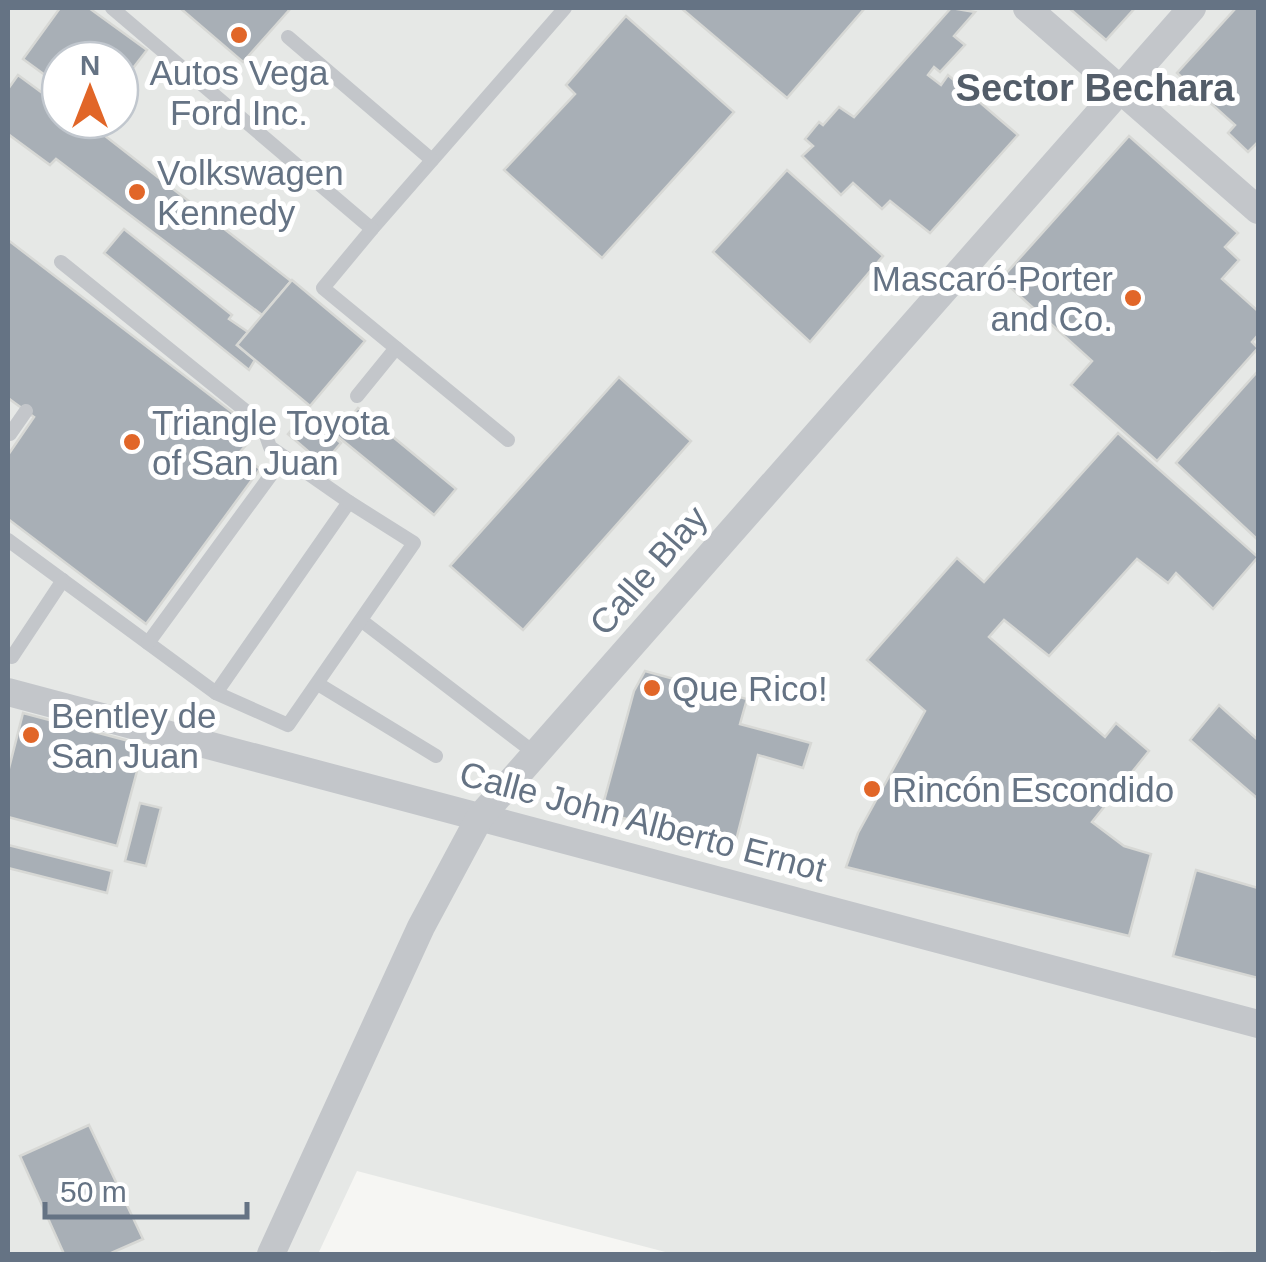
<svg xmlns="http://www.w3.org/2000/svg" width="1266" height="1262" font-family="Helvetica,sans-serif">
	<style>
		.built { fill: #e6e8e6; fill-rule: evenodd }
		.building { fill: #a8afb6; stroke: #d7d8d5; stroke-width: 2.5 }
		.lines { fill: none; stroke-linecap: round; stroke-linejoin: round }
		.lane { stroke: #c3c6ca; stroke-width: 14 }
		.street { stroke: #c3c6ca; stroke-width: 28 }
		.poi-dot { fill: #e16628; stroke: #fff; stroke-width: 4 }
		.labels { text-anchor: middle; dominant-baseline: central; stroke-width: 10; stroke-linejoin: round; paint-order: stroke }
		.poi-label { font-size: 35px; fill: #657384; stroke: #fff; text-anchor: start }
		.street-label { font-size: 35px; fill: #657384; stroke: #fff }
		.neighbourhood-label { font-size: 38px; font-weight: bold; fill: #535d69; stroke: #fff }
	</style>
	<rect width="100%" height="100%" fill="#f6f6f3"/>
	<!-- built -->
	<path class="built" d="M 8,8 L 1258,8 L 1258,1254 L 1211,1251 L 1209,1254 L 673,1254 L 357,1171 L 318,1254 L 8,1254 ZM 60,60 L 120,60 L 120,120 L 60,120 Z"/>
	<!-- building -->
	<g class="building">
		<polygon points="60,8 89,8 147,50 120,85 120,60 60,60 60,86 23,59"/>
		<polygon points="180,8 291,8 243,62"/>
		<polygon points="681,8 865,8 787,98"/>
		<polygon points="951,8 975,12 954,36 965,45 940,72 934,67 928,75 941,85 948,75 1018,135 930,233 890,201 882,209 853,183 841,195 802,156 813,146 805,139 819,122 823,125 839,107 854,117"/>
		<polygon points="1069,8 1135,8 1106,40"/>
		<polygon points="1236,8 1258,8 1258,142 1248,152 1228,133 1235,125 1177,73"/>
		<polygon points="626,16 734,112 602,258 504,170 575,94 566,85"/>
		<polygon points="18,75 60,106 60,120 86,121 291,281 262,315 56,159 50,165 8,134 8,89"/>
		<polygon points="1129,136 1238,233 1225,247 1239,260 1222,279 1258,311 1258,335 1252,342 1258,348 1157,461 1071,385 1092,361 1001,279"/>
		<polygon points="787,170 883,256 810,342 713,252"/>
		<polygon points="124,229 232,315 229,319 248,332 237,345 255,360 249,370 104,253"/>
		<polygon points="8,240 258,432 239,453 260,469 146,624 8,519 8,455 34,417 8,398"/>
		<polygon points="292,280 365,341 310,406 237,345"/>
		<polygon points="1258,371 1258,540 1176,463"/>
		<polygon points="619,377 691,441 523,630 450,566"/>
		<polygon points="358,408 456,489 434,515 336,435"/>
		<polygon points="305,414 341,443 323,464 288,434"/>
		<polygon points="1118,433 1258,557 1213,609 1176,573 1168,583 1137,559 1049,656 1004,620 989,637 1105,737 1116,723 1149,751 1092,822 1124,846 1151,854 1129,936 846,867 858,833 925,711 867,660 957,558 984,582"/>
		<polygon points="645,671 747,699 740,724 811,743 803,768 758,755 734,848 601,812 634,691"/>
		<polygon points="1219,705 1258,740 1258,799 1190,740"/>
		<polygon points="23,713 144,745 117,846 8,817 8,772"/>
		<polygon points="140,803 161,808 146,866 125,861"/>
		<polygon points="8,845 112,871 107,893 8,868"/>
		<polygon points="1196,870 1258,888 1258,978 1173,956"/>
		<polygon points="89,1125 143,1239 109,1254 64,1254 20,1156"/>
	</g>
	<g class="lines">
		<!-- lane -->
		<g class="lane">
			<polyline points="112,8 372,229 565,8"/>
			<polyline points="288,37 432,160"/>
			<polyline points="372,229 323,288 508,440"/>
			<polyline points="357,396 396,348"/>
			<polyline points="8,432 10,434 26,411"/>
			<polyline points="8,540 216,693 349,502 270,447 262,424 61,262"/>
			<polyline points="362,621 536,754"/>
			<polyline points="148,643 284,457"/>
			<polyline points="12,657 63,580"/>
			<polyline points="318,684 436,756"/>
			<polyline points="216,693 288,725 414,543 349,502"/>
		</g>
		<!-- street -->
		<g class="street">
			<polyline points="1027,8 1258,210"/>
			<polyline points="8,692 1258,1024"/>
			<polyline points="271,1254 421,927 480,817 1192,8"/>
		</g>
	</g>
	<!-- markers -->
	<g class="poi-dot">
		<circle cx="239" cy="35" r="10"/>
		<circle cx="137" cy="192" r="10"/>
		<circle cx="1133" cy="298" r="10"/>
		<circle cx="132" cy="442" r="10"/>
		<circle cx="652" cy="688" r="10"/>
		<circle cx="31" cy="735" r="10"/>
		<circle cx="872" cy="789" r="10"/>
	</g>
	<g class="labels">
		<!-- poi labels -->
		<g class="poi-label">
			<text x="239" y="72" text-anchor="middle">Autos Vega<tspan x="239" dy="40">Ford Inc.</tspan></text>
			<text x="157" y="172">Volkswagen<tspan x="157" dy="40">Kennedy</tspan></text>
			<text x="1113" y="278" text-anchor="end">Mascaró-Porter<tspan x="1113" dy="40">and Co.</tspan></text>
			<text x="152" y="422">Triangle Toyota<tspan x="152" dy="40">of San Juan</tspan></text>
			<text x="672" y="688">Que Rico!</text>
			<text x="51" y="715">Bentley de<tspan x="51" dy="40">San Juan</tspan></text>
			<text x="892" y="789">Rincón Escondido</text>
		</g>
		<!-- street labels -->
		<g class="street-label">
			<text transform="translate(648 570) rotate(-49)">Calle Blay</text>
			<text transform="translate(643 821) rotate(15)">Calle John Alberto Ernot</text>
		</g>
		<!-- neighbourhood labels -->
		<g class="neighbourhood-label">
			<text x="1095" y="88">Sector Bechara</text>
		</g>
	</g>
	<!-- border -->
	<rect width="1266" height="1262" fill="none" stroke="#657384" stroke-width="20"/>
	<!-- north arrow -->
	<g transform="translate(90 90)"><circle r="48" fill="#ffffff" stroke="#c1c7ce" stroke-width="2.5"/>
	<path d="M0-8L18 38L0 25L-18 38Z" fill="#e16628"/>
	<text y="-15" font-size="28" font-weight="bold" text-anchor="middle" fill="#657384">N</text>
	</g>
	<!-- scale -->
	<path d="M45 1202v15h202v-15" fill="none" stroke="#657384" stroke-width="5"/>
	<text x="60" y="1202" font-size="30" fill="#657384" stroke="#ffffff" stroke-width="8" paint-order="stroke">50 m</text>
</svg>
